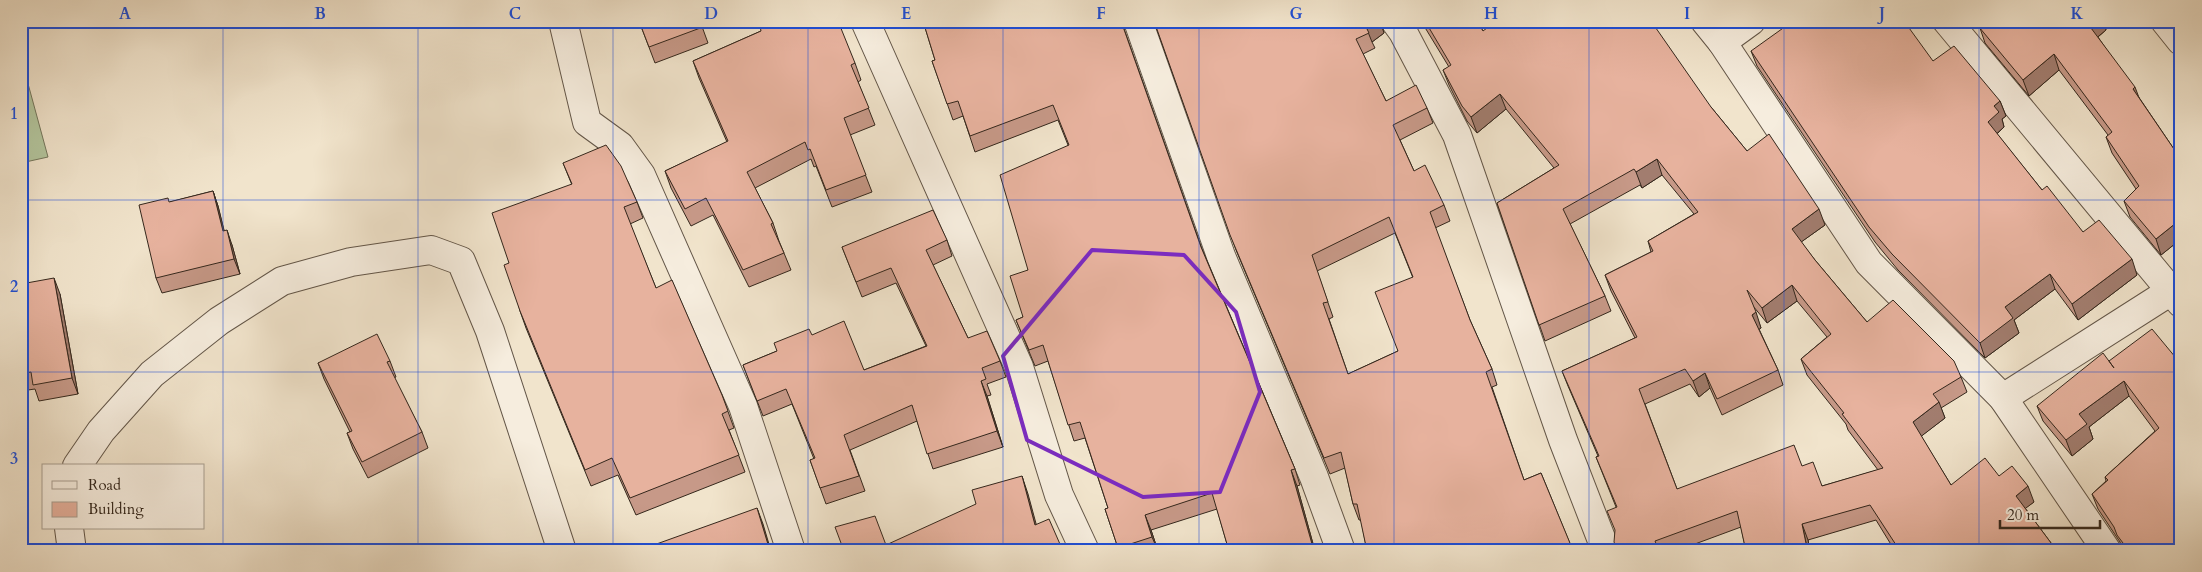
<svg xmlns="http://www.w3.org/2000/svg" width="2202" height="572" font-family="Cardo,serif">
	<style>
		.green { fill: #b3c59d; stroke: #74765c }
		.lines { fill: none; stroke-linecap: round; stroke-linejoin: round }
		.minor-casing { stroke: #635648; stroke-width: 30 }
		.minor { stroke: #f6edde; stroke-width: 28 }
		.wall { fill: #c79988; stroke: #34271c; fill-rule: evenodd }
		.shaded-wall { fill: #a27d6f; stroke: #34271c }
		.building { fill: #e7b29e; stroke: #34271c; fill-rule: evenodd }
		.marked { fill: none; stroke: #7b2cbf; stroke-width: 4; stroke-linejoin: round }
		.grid { fill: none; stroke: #1d4ed8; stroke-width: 1; stroke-opacity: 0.55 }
		.neatline { fill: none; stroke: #1d4ed8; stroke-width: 2 }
		.grid-label { font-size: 16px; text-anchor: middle; font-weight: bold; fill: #1d4ed8 }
	</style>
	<rect width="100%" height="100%" fill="#f1e4cc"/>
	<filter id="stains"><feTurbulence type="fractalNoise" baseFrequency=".004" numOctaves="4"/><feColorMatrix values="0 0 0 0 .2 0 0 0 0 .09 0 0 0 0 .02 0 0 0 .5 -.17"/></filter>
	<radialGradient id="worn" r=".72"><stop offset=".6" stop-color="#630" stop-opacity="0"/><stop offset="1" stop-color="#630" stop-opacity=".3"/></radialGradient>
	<!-- green -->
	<polygon class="green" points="21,58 48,157 21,163"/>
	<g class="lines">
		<!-- minor casing -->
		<g class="minor-casing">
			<g id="minor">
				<polyline points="563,21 587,122 620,146 641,175 743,406 791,551"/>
				<polyline points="865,21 1019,367 1059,495 1085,551"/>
				<polyline points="1138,21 1221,256 1314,477 1341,551"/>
				<polyline points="1395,21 1403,32 1457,135 1563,440 1606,551"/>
				<polyline points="1705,21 1722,42 1869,263 2003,398 2107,551"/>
				<polyline points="1947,21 2181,303"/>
				<polyline points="2165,21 2181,41"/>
				<polyline points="1722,42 1751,21"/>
				<polyline points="2003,398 2171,291"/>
				<polyline points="77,466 101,431 152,374 219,321 282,281 351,262 431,250 461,261 490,331 562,551"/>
				<polyline points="69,528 72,551"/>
			</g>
		</g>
		<!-- minor -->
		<use href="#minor" class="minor"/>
	</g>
	<!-- wall -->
	<g class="wall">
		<polygon points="639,21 700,21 708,43 655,63"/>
		<polygon points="923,21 1123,21 1123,26 1202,249 1295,469 1300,485 1297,486 1315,551 1229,551 1217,509 1151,530 1158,551 1119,551 1105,509 1108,508 1085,438 1074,441 1048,361 1035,366 1016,320 1023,317 1028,270 1068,145 1058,120 975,152 963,116 953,120 932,61 935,60"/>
		<path d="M 1154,21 L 1380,21 L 1384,33 L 1372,42 L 1375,48 L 1363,54 L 1386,101 L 1427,108 L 1433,123 L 1400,140 L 1414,171 L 1444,205 L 1450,221 L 1435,228 L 1470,320 L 1492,369 L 1497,385 L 1492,387 L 1524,480 L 1541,473 L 1573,551 L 1367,551 L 1361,520 L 1359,520 L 1353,504 L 1345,468 L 1330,474 L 1236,250 ZM 1395,233 L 1413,278 L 1398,351 L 1348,374 L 1329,319 L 1333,317 L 1317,271 Z"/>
		<path d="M 1421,21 L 1477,21 L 1483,31 L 1711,107 L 1747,151 L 1825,225 L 1801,242 L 1815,260 L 1867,322 L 1961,377 L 1967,392 L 1941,408 L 1945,418 L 1921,436 L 1951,485 L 1999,476 L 2034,502 L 2025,508 L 2057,551 L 1895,551 L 1876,520 L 1808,540 L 1810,551 L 1746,551 L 1741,527 L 1676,551 L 1617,551 L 1616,507 L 1596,457 L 1598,456 L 1568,386 L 1562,371 L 1635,338 L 1611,291 L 1605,275 L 1651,252 L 1648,241 L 1694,214 L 1662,175 L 1642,188 L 1640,185 L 1570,224 L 1605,296 L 1611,311 L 1545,341 L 1497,203 L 1554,168 L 1506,109 L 1477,133 L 1467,121 L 1449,85 L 1443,70 L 1449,67 ZM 1797,301 L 1827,337 L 1801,359 L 1807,375 L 1846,424 L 1848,430 L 1878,470 L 1822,486 L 1802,466 L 1677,489 L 1645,404 L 1690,384 L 1699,397 L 1710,388 L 1722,415 L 1783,385 L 1778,370 L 1759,329 L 1761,328 L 1753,306 L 1767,323 Z"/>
		<polygon points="1975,21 2025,21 2029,26 2034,21 2103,21 2106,30 2098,37 2178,155 2181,152 2181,239 2161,255 2130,217 2124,201 2136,189 2112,153 2106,137 2108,135 2059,70 2029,96 1985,43 1980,28"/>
		<polygon points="761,31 855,63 861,80 858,82 875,125 850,135 872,192 832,207 816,166 814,167 811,159 755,188 773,223 779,241 791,270 749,287 713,215 691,226 671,188 665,171 727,142 699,78 693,61"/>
		<polygon points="1751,51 1933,61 2000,101 2006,116 2002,119 2004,127 1997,134 2042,190 2083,232 2137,275 2078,320 2055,289 2014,320 2019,333 1985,358 1898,270 1875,242 1757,66"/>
		<polygon points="563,163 637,202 643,218 630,224 656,288 722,395 734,428 729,430 745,472 636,515 618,475 591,486 526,328 520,311 509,263 572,185"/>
		<polygon points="213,191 218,206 224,231 232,245 240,274 162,293 156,278 170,202"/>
		<polygon points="947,240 952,256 933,265 968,338 1000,361 1006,377 987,384 991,395 987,396 1003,447 933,469 917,421 850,450 865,491 826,504 810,460 814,459 792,404 763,416 743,365 777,351 864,370 926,346 896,283 862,297 842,247"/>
		<polygon points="21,284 60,294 78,394 39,401 35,389 21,391"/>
		<polygon points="390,361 396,377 394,378 422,432 428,448 368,478 353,449 347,433 350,432 324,379 318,363"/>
		<polygon points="2110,362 2181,364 2181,551 2123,551 2120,542 2098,509 2092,494 2106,481 2105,477 2155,431 2129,396 2089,427 2093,439 2072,456 2043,421 2037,406"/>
	</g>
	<!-- shaded-wall -->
	<g class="shaded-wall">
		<polygon points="1374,21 1380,21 1384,33 1372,42 1366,27"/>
		<polygon points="2092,21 2103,21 2106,30 2094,40 2088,24"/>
		<polygon points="2054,54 2059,70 2029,96 2023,80"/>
		<polygon points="2135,87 2141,103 2133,89"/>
		<polygon points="1500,94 1506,109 1477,133 1471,117"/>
		<polygon points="2000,101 2006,116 2002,119 2004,127 1993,137 1988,122 1994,106"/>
		<polygon points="1657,159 1662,175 1642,188 1636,172"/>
		<polygon points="213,191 218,206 228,246 223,231"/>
		<polygon points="1819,209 1825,225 1797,245 1792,229"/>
		<polygon points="2181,219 2181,239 2161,255 2156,239"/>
		<polygon points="227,230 232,245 240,274 234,259"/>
		<polygon points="2132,259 2137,275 2078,320 2072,304"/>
		<polygon points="2050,274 2055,289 2014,320 2019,333 1985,358 1980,343 2005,307"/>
		<polygon points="54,278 60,294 78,394 72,378"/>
		<polygon points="1792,285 1797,301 1767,323 1762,308"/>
		<polygon points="1756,312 1761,328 1758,330 1752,315"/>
		<polygon points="1705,373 1710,388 1699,397 1693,381"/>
		<polygon points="981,381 987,396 1003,447 997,431"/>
		<polygon points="2124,381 2129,396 2089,427 2093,439 2072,456 2066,440 2079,414"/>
		<polygon points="1939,402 1945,418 1919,438 1913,422"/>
		<polygon points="1291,470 1297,486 1315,551 1314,551"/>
		<polygon points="1022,476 1028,494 1041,542 1035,525"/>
		<polygon points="2028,486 2034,502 2022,511 2016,496"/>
		<polygon points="757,508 763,524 771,551 770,551"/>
		<polygon points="1145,515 1151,530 1158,551 1152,537"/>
		<polygon points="1802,524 1808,540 1810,551 1808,551 1807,548"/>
		<polygon points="1956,544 1958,551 1947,551"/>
	</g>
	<!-- building -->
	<g class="building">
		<polygon points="639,21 700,21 703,27 649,47"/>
		<polygon points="759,21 838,21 855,63 851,65 869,108 844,118 866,175 826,190 810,149 808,150 805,142 747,172 773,223 771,224 784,253 743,270 706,198 685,209 665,171 728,141 693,61 761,31"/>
		<polygon points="923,21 1121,21 1201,247 1295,469 1291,470 1314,551 1229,551 1212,493 1145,515 1152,537 1118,548 1105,509 1108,508 1080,422 1068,425 1043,345 1029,350 1016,320 1023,317 1010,276 1028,270 1000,175 1069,145 1053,105 970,136 958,101 947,104 932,61 935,60"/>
		<path d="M 1154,21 L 1374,21 L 1366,27 L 1369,33 L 1356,39 L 1386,101 L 1416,85 L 1427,108 L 1393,125 L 1414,171 L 1425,165 L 1444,205 L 1430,212 L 1470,320 L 1492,369 L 1486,372 L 1524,480 L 1541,473 L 1572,548 L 1566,551 L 1367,551 L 1357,504 L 1353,504 L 1341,452 L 1324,458 L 1230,235 ZM 1389,217 L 1413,277 L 1375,292 L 1398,351 L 1348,374 L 1323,303 L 1328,302 L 1312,255 Z"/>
		<path d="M 1425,21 L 1477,21 L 1483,31 L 1496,21 L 1651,21 L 1711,107 L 1747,151 L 1769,134 L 1819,209 L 1792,229 L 1815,260 L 1867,322 L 1893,300 L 1954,361 L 1961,377 L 1933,394 L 1939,402 L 1913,422 L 1951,485 L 1985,458 L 1999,476 L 2012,466 L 2028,486 L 2016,496 L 2057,551 L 1960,551 L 1956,544 L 1947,551 L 1900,551 L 1870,505 L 1802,524 L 1807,548 L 1798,551 L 1746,551 L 1737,511 L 1655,541 L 1659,551 L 1618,551 L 1614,542 L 1615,530 L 1607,511 L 1617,507 L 1596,457 L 1599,456 L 1562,371 L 1637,337 L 1605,275 L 1653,251 L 1648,241 L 1698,212 L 1657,159 L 1636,172 L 1634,169 L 1563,209 L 1605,296 L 1539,325 L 1497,203 L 1559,165 L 1500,94 L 1471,117 L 1462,106 L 1443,70 L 1451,65 ZM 1792,285 L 1831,334 L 1801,359 L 1844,413 L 1842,414 L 1883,468 L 1822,486 L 1813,462 L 1802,466 L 1794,445 L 1677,489 L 1639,389 L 1685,369 L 1693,381 L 1705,373 L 1717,399 L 1778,370 L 1752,315 L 1756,312 L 1747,290 L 1762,308 Z"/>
		<polygon points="1793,21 1904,21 1933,61 1954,46 2000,101 1994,106 1999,112 1988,122 2042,190 2047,186 2083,232 2099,220 2132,259 2072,304 2050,274 2005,307 2013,318 1980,343 1892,254 1869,227 1751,51"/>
		<polygon points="1981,21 2025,21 2029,26 2034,21 2092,21 2088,24 2135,87 2133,89 2178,155 2181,152 2181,219 2156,239 2124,201 2139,186 2106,137 2112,132 2054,54 2023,80 1979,27 1983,24"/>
		<polygon points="606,145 621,166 637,202 624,207 656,288 672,280 722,395 728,411 722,414 739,455 630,498 612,458 585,470 520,311 504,265 509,263 492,213 572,184 563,163"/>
		<polygon points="213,191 223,231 227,230 234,259 156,278 139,205 168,198 169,202"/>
		<polygon points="933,210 947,240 926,250 968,338 987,331 1000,361 982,368 986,379 981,381 997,431 927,454 912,405 844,435 859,476 820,488 810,460 815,458 786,389 757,401 743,365 777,351 774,343 809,329 812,335 844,321 864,370 927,346 891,268 856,282 842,247"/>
		<polygon points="54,278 72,378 33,385 31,372 21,374 21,284"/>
		<polygon points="2152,329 2181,364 2181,527 2177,529 2181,534 2181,551 2129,551 2117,535 2114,527 2092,494 2108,480 2105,477 2159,428 2124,381 2079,414 2087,424 2066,440 2037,406 2103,353 2114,368 2109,361"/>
		<polygon points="377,334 390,361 387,362 422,432 362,462 347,433 352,431 318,363"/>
		<polygon points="1022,476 1035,525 1049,519 1063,551 844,551 835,527 875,516 886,545 976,504 972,490"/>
		<polygon points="757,508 770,551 637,551"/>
	</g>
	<!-- marked area -->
	<path class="marked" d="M 1092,250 L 1184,255 L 1236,312 L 1260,392 L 1220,492 L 1143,497 L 1027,440 L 1003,356 Z"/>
	<!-- grid -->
	<path class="grid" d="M 223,21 L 223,551M 418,21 L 418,551M 613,21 L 613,551M 808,21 L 808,551M 1003,21 L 1003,551M 1199,21 L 1199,551M 1394,21 L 1394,551M 1589,21 L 1589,551M 1784,21 L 1784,551M 1979,21 L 1979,551M 21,200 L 2181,200M 21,372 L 2181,372"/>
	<!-- margin -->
	<rect width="2202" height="572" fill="none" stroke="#f1e4cc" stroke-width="55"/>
	<!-- legend -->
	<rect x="42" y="464" width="162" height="65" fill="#f6edde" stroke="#a89e90"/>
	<rect x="52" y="481" width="25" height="8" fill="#f6edde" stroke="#a89e90"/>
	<text x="88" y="490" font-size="15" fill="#34271c">Road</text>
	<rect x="52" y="502" width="25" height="15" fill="#e7b29e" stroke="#a89e90"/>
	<text x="88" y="514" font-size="15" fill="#34271c">Building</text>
	<!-- scale -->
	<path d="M2000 520v8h100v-8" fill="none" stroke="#34271c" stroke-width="2.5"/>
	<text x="2007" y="520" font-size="15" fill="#34271c" stroke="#f6edde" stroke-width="4" paint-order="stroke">20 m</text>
	<rect x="28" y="28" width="2146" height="516" class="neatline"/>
	<g class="grid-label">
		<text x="125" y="19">A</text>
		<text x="320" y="19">B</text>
		<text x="515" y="19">C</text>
		<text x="711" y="19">D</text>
		<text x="906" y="19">E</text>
		<text x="1101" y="19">F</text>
		<text x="1296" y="19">G</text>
		<text x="1491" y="19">H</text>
		<text x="1687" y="19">I</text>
		<text x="1882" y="19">J</text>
		<text x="2077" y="19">K</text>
		<text x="14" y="119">1</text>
		<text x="14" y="292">2</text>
		<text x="14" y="464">3</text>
	</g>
	<rect width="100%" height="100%" filter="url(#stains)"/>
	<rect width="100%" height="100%" fill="url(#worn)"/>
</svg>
